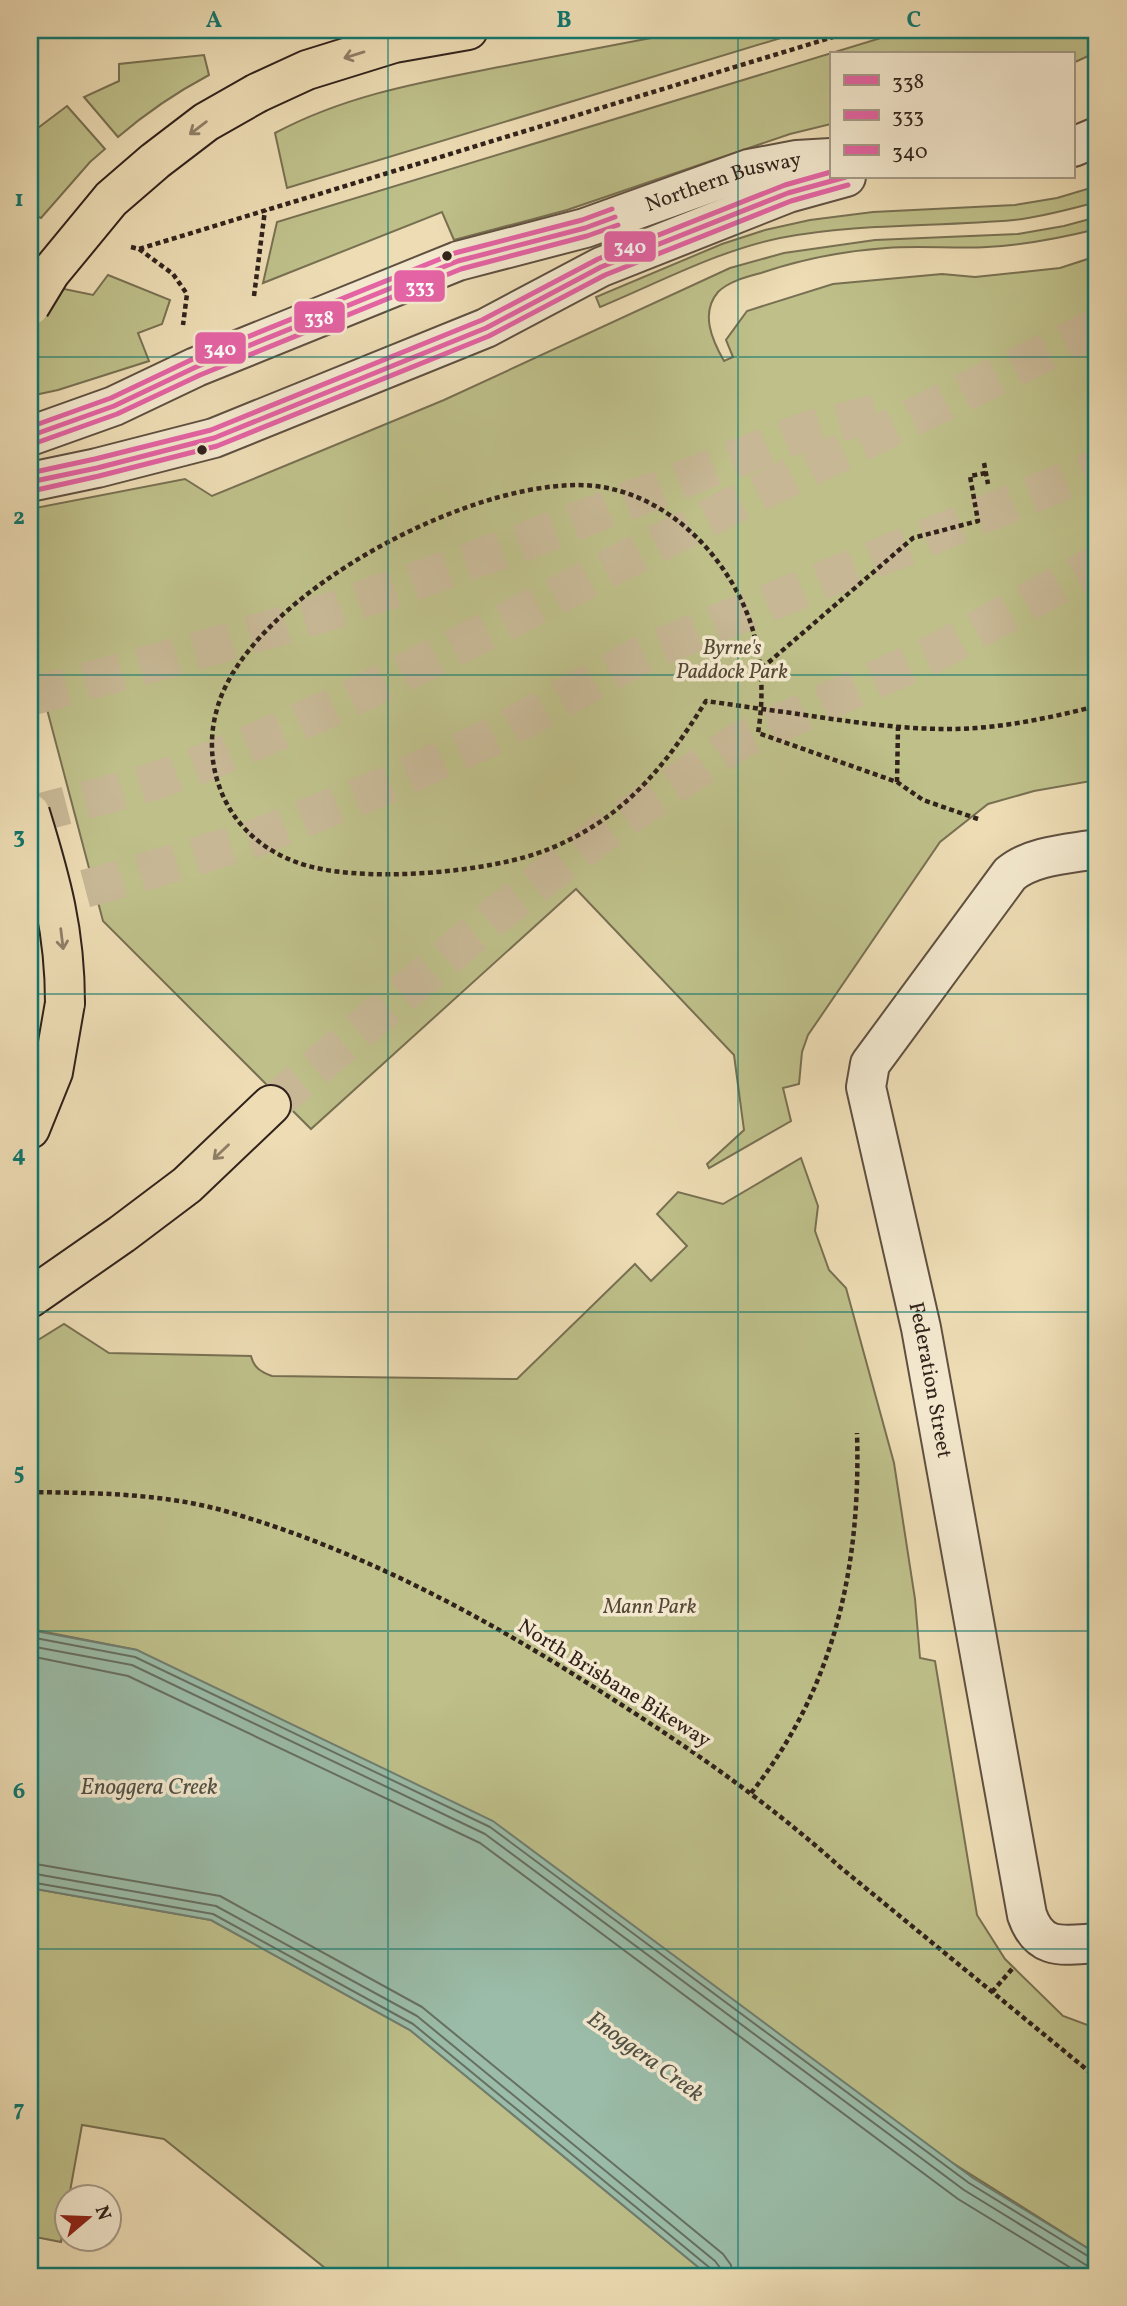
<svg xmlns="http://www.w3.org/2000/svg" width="1127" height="2306" font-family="Vollkorn,serif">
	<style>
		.green { fill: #bebf89; stroke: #787052; stroke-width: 2 }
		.water { fill: #9abca8; stroke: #707e70; stroke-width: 2 }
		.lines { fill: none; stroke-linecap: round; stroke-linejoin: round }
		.shore { stroke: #666f62; stroke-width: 2 }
		.highway-tunnel { stroke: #c7b795; stroke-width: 38; stroke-dasharray: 38 19; stroke-linecap: butt }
		.minor-casing { stroke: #605041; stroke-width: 42 }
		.highway-casing { stroke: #31221b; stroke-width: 42 }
		.path { stroke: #31221b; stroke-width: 4.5; stroke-dasharray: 5 3.5; stroke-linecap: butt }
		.minor { stroke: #f3e8ce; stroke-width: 38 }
		.highway { stroke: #eddcb4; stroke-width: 38 }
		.highway-bridge-casing { stroke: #31221b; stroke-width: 42; stroke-linecap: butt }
		.highway-bridge { stroke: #eddcb4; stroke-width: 38 }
		.bus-1-casing { stroke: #f3e8ce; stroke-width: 10 }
		.bus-2-casing { stroke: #f3e8ce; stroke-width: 10 }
		.bus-3-casing { stroke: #f3e8ce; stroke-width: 10 }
		.bus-1 { stroke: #e463a4; stroke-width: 5 }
		.bus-2 { stroke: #e463a4; stroke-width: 5 }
		.bus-3 { stroke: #e463a4; stroke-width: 5 }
		.oneway { stroke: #8f7f68 }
		.grid { fill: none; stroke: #0f766e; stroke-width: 2; stroke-opacity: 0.55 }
		.bus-dot { fill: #31221b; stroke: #f3e8ce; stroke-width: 2.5 }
		.labels { text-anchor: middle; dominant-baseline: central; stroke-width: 7; stroke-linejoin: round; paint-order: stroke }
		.street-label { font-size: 21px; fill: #31221b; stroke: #f3e8ce }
		.park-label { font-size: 21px; font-style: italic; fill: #544936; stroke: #f3e8ce }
		.water-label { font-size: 23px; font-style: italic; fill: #505045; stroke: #f3e8ce }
		.line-badge { stroke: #f3e8ce; stroke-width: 2.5 }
		.badge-label { font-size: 19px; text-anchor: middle; font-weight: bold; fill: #fff }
		.neatline { fill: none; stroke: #0f766e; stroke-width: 2.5 }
		.grid-label { font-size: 23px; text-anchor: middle; font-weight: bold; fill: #0f766e }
	</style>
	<rect width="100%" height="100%" fill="#eddcb4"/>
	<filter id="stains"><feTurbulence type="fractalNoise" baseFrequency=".00286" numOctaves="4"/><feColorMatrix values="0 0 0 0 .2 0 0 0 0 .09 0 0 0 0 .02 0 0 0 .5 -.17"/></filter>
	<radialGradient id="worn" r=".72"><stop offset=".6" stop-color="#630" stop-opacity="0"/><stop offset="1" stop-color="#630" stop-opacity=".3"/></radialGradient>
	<!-- green -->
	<g class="green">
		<path d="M 693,30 L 807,30 L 287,188 L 275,133 C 346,95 422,82 499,67 C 564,55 628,42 693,30 Z"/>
		<polygon points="907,30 1097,30 1097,52 1073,63 1073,54 831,54 831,124 790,134 567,210 454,240 442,212 263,283 277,222"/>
		<path d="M 204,55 L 209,75 C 177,92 146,113 118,137 L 84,97 L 119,81 L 119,64 Z"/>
		<polygon points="67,106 105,149 90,162 41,218 30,213 30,134"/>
		<path d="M 1097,186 L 1097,202 C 1070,209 1042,217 1014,220 C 936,227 857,223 780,238 C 717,251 658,283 600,307 L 596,297 L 722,244 L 765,230 L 810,220 L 873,212 L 1015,205 L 1057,198 Z"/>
		<path d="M 1097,217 L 1097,229 C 1061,238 1025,245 987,247 C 954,249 920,245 886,248 C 844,251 802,259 761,273 C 747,277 729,281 718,292 C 700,313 712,340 724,361 L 733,357 L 726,340 L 747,311 L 833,284 L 942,274 L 975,277 L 1060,268 L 1097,256 L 1097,780 L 1034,791 L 988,804 L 940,842 L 808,1035 L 802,1052 L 799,1084 L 783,1088 L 791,1121 L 709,1168 L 707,1164 L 744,1130 L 734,1055 L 576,889 L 311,1129 L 103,921 L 30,645 L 30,509 L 185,479 L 212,496 L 444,400 L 730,268 L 784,253 L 875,240 L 1018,234 L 1064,226 Z"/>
		<polygon points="108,275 170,300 162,324 138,333 149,361 58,390 30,396 30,282 93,295"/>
		<path d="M 801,1158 L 818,1206 L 815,1231 L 829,1270 L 846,1288 L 894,1463 L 915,1599 L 920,1658 L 935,1661 L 977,1915 L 1005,1959 L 1063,2016 L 1090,2026 L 1097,2025 L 1097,2254 L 137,1650 L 30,1629 L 30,1345 L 64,1324 L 109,1353 L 251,1356 C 254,1368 261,1372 272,1376 L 517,1379 L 635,1264 L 651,1281 L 687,1246 L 657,1214 L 678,1192 L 723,1204 Z"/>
		<polygon points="30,1888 211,1920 410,2030 709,2276 335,2276 164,2139 82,2125 69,2197 66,2198 61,2242 30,2236"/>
	</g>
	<!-- water -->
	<polygon class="water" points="30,1630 137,1650 493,1821 973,2178 1097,2254 1097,2276 709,2276 410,2030 211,1920 30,1888"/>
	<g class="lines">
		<!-- shore -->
		<g class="shore">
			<polyline points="30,1637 135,1657 490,1827 969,2183 1091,2258 1097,2259"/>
			<polyline points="30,1646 132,1665 485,1834 964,2190 1086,2265 1097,2268"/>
			<polyline points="30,1656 128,1676 480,1843 958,2199 1084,2276"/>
			<polyline points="30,1863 220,1896 422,2007 723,2254 731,2265 732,2276"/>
			<polyline points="30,1873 216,1906 417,2016 715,2261 721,2269 722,2276"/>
			<polyline points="30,1882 213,1914 413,2024 710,2268 713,2276"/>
		</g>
		<!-- highway-tunnel -->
		<g class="highway-tunnel">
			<polyline points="30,697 186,654 328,612 521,543 806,431 892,409"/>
			<path d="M 30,815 C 84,800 141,788 194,767 C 348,706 499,624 647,549 C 796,473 947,401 1097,327"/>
			<polyline points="30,903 114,881 253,839 384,786 498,734 643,654 1097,468"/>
			<polyline points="271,1105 495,916 601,834 739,741 933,654 1097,564"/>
		</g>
		<!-- minor casing -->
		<g class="minor-casing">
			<g id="minor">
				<polyline points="1073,147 1097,137"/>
				<path id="s1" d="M 30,436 L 114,406 L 196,367 L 458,261 L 585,228 L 749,169 L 797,160 L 831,158"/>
				<polyline points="30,482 97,468 214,438 486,328 601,267 788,193 846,177"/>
				<path id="s2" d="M 1097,849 C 1069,854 1033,855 1010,874 L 870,1064 L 866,1087 L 921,1328 L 1027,1915 C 1040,1952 1064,1945 1097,1943"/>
			</g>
		</g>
		<!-- highway casing -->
		<g class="highway-casing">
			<g id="highway">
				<polyline points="257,93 307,70 394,43 468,30"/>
				<polyline points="30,1129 53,1072 65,1003"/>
				<polyline points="30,1298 122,1234 187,1185 271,1105"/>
			</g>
		</g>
		<!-- path -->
		<g class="path">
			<polyline points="131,247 139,249 856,30"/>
			<polyline points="139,249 173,274 187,294 183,325"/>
			<polyline points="254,296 265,210"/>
			<polyline points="984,463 988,484"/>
			<polyline points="762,668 913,538 978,521 970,476 986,473"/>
			<polyline points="897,782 898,727"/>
			<path d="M 978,819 L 923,800 L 897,782 L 758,733 C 767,678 759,625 729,578 C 701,533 656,496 602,487 C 488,468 248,593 217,709 C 208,740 211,773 226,802 C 241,831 266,851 296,862 C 354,885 492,873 549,849 C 623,819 665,767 706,701 L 762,709 C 832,718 904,733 976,728 C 1017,725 1057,716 1097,706"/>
			<path d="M 30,1492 C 95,1493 161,1493 225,1511 C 365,1551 492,1621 614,1700 C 694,1751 770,1804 840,1867 L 1097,2078"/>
			<path d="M 751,1793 C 835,1688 861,1565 857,1433"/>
			<polyline points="992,1992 1012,1969"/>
		</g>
		<!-- minor -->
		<use href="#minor" class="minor"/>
		<!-- highway -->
		<use href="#highway" class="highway"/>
		<!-- highway-bridge casing -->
		<g class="highway-bridge-casing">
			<g id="highway-bridge">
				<polyline points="30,306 50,273 111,199 155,161 206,122 257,93"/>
				<path d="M 30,813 C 51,881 65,931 65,1003"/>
			</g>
		</g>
		<!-- highway-bridge -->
		<use href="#highway-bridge" class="highway-bridge"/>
		<!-- bus-1 casing -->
		<g class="bus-1-casing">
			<g id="bus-1">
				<polyline points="30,436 114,406 196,367 458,261 585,228 615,217"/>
				<polyline points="30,482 97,468 214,438 486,328 601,267 788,193 846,177"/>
			</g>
		</g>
		<!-- bus-2 casing -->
		<g class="bus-2-casing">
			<g id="bus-2">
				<polyline points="33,444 117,414 200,375 461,269 587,236 618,225"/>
				<polyline points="32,491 99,476 217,446 489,336 605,275 791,201 848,185"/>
			</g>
		</g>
		<!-- bus-3 casing -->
		<g class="bus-3-casing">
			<g id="bus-3">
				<polyline points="30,427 111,398 193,359 455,253 582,220 612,209"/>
				<polyline points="30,473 95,459 211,430 482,320 598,259 785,185 831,172"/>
			</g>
		</g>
		<!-- bus-1 -->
		<use href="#bus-1" class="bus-1"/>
		<!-- bus-2 -->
		<use href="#bus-2" class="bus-2"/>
		<!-- bus-3 -->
		<use href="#bus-3" class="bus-3"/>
	</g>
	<!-- one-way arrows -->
	<defs><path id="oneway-shaft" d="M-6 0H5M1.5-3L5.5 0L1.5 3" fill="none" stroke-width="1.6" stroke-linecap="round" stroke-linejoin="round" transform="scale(1.75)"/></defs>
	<g class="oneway">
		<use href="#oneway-shaft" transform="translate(354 55) rotate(163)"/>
		<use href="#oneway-shaft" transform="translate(198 128) rotate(143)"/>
		<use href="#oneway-shaft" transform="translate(62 939) rotate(83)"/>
		<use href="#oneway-shaft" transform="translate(221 1152) rotate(136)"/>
	</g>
	<!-- grid -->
	<path class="grid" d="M 388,30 L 388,2276M 738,30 L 738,2276M 30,357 L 1097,357M 30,675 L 1097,675M 30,994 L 1097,994M 30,1312 L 1097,1312M 30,1631 L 1097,1631M 30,1949 L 1097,1949"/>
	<!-- markers -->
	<g class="bus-dot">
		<circle cx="447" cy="256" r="6"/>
		<circle cx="202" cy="450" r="6"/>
	</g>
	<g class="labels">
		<!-- street labels -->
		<g class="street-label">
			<text stroke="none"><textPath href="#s1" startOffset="740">Northern Busway</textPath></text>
			<text stroke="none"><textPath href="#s2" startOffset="651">Federation Street</textPath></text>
			<text transform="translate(614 1684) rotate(32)">North Brisbane Bikeway</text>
		</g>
		<!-- park labels -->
		<g class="park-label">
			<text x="732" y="648">Byrne's<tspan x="732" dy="24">Paddock Park</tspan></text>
			<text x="650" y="1607">Mann Park</text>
		</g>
		<!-- water labels -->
		<g class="water-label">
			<text x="149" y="1788">Enoggera Creek</text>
			<text transform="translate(645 2057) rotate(36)">Enoggera Creek</text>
		</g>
	</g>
	<g class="line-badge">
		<rect x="603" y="230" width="54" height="33" rx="7" fill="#e463a4"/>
		<rect x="393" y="269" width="53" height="34" rx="7" fill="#e463a4"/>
		<rect x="293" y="300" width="53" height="34" rx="7" fill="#e463a4"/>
		<rect x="194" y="331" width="53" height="34" rx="7" fill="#e463a4"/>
	</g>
	<g class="badge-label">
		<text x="630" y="253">340</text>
		<text x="420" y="293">333</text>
		<text x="319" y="324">338</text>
		<text x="220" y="355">340</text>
	</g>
	<!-- margin -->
	<rect width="1127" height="2306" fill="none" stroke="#eddcb4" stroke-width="77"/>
	<!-- legend -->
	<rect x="830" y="52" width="245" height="126" fill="#f3e8ce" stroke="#a59986" stroke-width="2"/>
	<rect x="844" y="75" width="35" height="10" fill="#e463a4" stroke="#a59986" stroke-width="2"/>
	<text x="892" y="88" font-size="21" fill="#31221b">338</text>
	<rect x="844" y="110" width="35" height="10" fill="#e463a4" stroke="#a59986" stroke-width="2"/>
	<text x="892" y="122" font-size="21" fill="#31221b">333</text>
	<rect x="844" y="145" width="35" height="10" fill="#e463a4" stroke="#a59986" stroke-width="2"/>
	<text x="892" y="158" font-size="21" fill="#31221b">340</text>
	<!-- north arrow -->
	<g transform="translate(88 2218) rotate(71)"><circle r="33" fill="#f3e8ce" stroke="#a59986" stroke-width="2"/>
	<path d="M0-5L12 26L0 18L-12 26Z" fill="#8f2418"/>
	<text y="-10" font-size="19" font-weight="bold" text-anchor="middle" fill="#31221b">N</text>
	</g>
	<rect x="38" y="38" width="1050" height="2230" class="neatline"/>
	<g class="grid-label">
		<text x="214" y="27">A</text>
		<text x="564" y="27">B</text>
		<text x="914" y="27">C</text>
		<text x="19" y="206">1</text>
		<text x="19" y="524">2</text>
		<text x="19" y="843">3</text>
		<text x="19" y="1161">4</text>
		<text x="19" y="1479">5</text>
		<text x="19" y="1798">6</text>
		<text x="19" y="2116">7</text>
	</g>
	<rect width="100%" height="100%" filter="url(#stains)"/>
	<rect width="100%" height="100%" fill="url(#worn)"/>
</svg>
